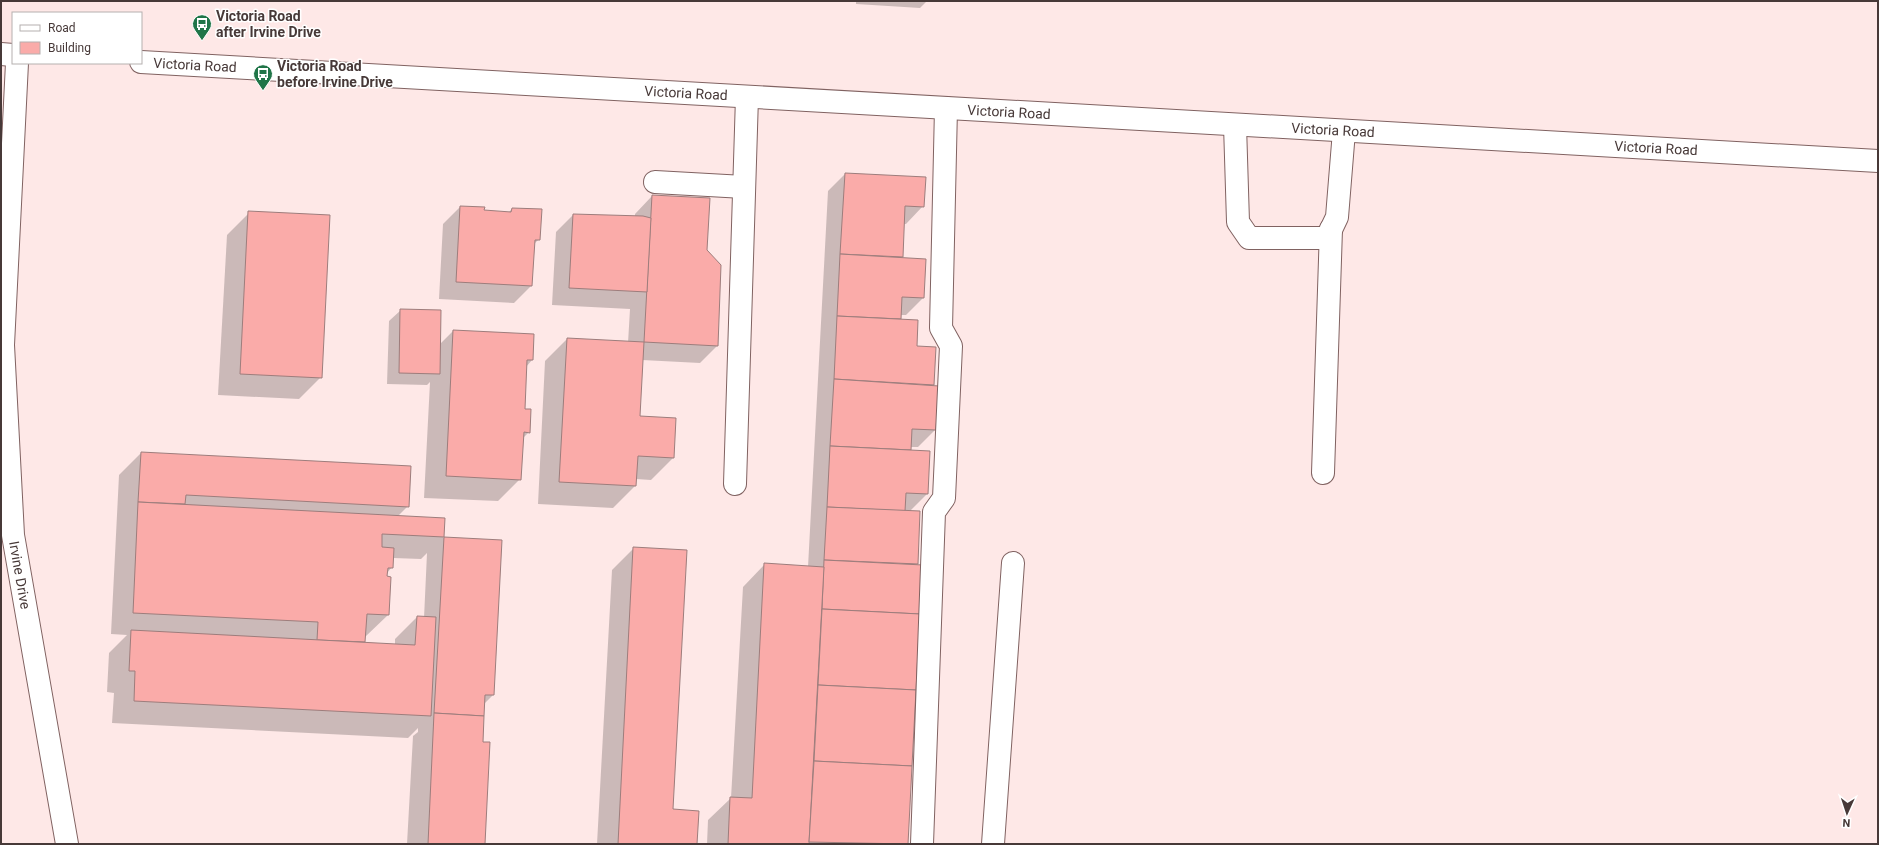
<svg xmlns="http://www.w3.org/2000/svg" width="1879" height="845" font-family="Roboto,sans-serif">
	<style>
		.shadow { fill: #0003; fill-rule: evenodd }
		.building { fill: #faaba9; stroke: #9d7d7c }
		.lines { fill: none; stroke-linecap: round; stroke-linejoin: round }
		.minor-casing { stroke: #806261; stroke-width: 24 }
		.minor { stroke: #fff; stroke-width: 22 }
		.labels { text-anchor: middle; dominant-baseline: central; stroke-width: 3; stroke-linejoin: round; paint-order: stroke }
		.poi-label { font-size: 14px; font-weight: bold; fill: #473938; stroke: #fff; text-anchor: start }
		.street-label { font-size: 14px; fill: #473938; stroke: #fff }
	</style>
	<rect width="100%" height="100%" fill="#fee8e7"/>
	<!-- shadow -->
	<g class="shadow">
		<polygon points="856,1 927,1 920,8 856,4"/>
		<polygon points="845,174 925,178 923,206 906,224 903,224 902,258 923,298 906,315 900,315 900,320 916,347 933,384 931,386 935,430 918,447 910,447 910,451 927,494 909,512 919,512 917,565 922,566 907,844 707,844 708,820 731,798 743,587 765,564 808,567 828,191"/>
		<polygon points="652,196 706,251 717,346 700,363 642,360 639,417 673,458 651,480 636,479 635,486 613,508 538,504 545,361 567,339 628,343 630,309 552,305 556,232 573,215 635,217 635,214"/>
		<polygon points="460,207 483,211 508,213 512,209 539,239 533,245 531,286 514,303 439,299 443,224"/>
		<polygon points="249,213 321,377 299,399 218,395 227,235"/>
		<polygon points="401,310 439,345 453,331 532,360 526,367 524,409 529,432 522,439 520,479 498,501 424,498 430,382 427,385 387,384 389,321"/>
		<path d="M 141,453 L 408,506 L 398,516 L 444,519 L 443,538 L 501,541 L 493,695 L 484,704 L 482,743 L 484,844 L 407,844 L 413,736 L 418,732 L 418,728 L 408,738 L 112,723 L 114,693 L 107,692 L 109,653 L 127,635 L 111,634 L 119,475 ZM 427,553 L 424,618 L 417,617 L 395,639 L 395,645 L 364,643 L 365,637 L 388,615 L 387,573 L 392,567 L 393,558 L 421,559 Z"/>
		<polygon points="634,548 672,810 696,844 597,844 612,570"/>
	</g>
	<!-- building -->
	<g class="building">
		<polygon points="845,173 926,177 924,207 905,206 903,257 840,254"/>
		<polygon points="652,195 710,198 707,250 721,265 718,346 644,342"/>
		<polygon points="460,206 485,207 484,210 511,212 512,208 542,209 540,240 535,240 532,286 456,282"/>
		<polygon points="248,211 330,215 322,378 240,374"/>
		<polygon points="573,214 643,216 651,218 647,292 569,288"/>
		<polygon points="840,254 926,259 924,298 902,297 901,319 837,316"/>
		<polygon points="400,309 441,310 440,374 399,373"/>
		<polygon points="837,316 918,320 917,346 936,347 934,385 834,379"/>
		<polygon points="453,330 534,334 533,360 527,360 525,409 531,409 530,433 524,432 521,480 446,476"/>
		<polygon points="567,338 644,342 640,416 676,418 674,458 638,456 636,486 559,482"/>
		<polygon points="834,379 939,386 936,430 912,429 911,450 830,446"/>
		<polygon points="830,446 930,451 928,494 906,493 905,511 827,507"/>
		<polygon points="141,452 411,466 409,507 186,495 185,504 138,502"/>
		<polygon points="138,502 445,518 444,537 382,534 382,547 394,548 393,568 388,568 387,576 391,577 389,615 367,614 365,642 317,640 318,622 133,613"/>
		<polygon points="827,507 920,511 918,564 824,560"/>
		<polygon points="444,537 502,540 494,695 485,695 484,716 434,713"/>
		<polygon points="633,547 687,550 673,809 699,811 697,844 618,844"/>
		<polygon points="824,560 923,565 920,614 822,609"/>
		<polygon points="764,563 824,567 809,844 728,844 730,797 752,798"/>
		<polygon points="822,609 920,614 916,690 818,685"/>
		<polygon points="417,616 436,617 431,716 134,701 135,671 129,671 131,630 415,645"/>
		<polygon points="818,685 916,690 912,766 814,761"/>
		<polygon points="434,713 484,716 483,742 490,742 485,844 428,844"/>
		<polygon points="814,761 912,766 908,844 809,842"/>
	</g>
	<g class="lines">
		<!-- minor casing -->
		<g class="minor-casing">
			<g id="minor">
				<polyline points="1,54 13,55"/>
				<polyline points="141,62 1878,161"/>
				<polyline points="17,63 3,345 13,535 67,844"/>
				<polyline points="1235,125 1238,222 1249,238 1327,238 1337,217 1344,131"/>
				<polyline points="655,182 744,187"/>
				<polyline points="1323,473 1331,229"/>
				<polyline points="735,484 747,97"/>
				<polyline points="922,844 934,512 944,498 951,346 941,328 946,108"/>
				<polyline points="993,844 1013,563"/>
			</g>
		</g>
		<!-- minor -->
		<use href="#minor" class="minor"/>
	</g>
	<!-- icons -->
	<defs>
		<g id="bus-pin" transform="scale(1)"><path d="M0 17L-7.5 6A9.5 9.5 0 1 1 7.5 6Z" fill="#207548" stroke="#fff"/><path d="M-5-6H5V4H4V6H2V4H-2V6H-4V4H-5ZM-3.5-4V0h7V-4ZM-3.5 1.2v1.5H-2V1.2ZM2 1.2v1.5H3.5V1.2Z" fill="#fff"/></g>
	</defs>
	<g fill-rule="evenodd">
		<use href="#bus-pin" x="202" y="24"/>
		<use href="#bus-pin" x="263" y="74"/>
	</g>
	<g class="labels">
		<!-- poi labels -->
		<g class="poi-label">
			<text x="216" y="16">Victoria Road<tspan x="216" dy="16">after Irvine Drive</tspan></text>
			<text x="277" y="66">Victoria Road<tspan x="277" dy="16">before Irvine Drive</tspan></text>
		</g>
		<!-- street labels -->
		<g class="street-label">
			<text transform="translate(195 65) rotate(3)">Victoria Road</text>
			<text transform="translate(686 93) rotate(3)">Victoria Road</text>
			<text transform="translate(1009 112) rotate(3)">Victoria Road</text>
			<text transform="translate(1333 130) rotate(3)">Victoria Road</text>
			<text transform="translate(1656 148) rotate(3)">Victoria Road</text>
			<text transform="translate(20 575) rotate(80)">Irvine Drive</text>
		</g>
	</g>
	<!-- border -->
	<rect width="1879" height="845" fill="none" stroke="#473938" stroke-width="4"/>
	<!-- legend -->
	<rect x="12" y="12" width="130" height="52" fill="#ffffff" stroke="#b5b0af"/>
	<rect x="20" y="25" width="20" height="6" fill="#ffffff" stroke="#b5b0af"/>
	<text x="48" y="32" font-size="12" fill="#473938">Road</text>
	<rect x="20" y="42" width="20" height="12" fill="#faaba9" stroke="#b5b0af"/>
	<text x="48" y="52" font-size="12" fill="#473938">Building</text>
	<!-- north arrow -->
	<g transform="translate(1847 813) rotate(183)" stroke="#ffffff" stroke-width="3" paint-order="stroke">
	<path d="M0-3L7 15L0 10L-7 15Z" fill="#473938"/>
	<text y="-6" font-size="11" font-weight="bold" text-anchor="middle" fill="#473938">N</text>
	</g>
</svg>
